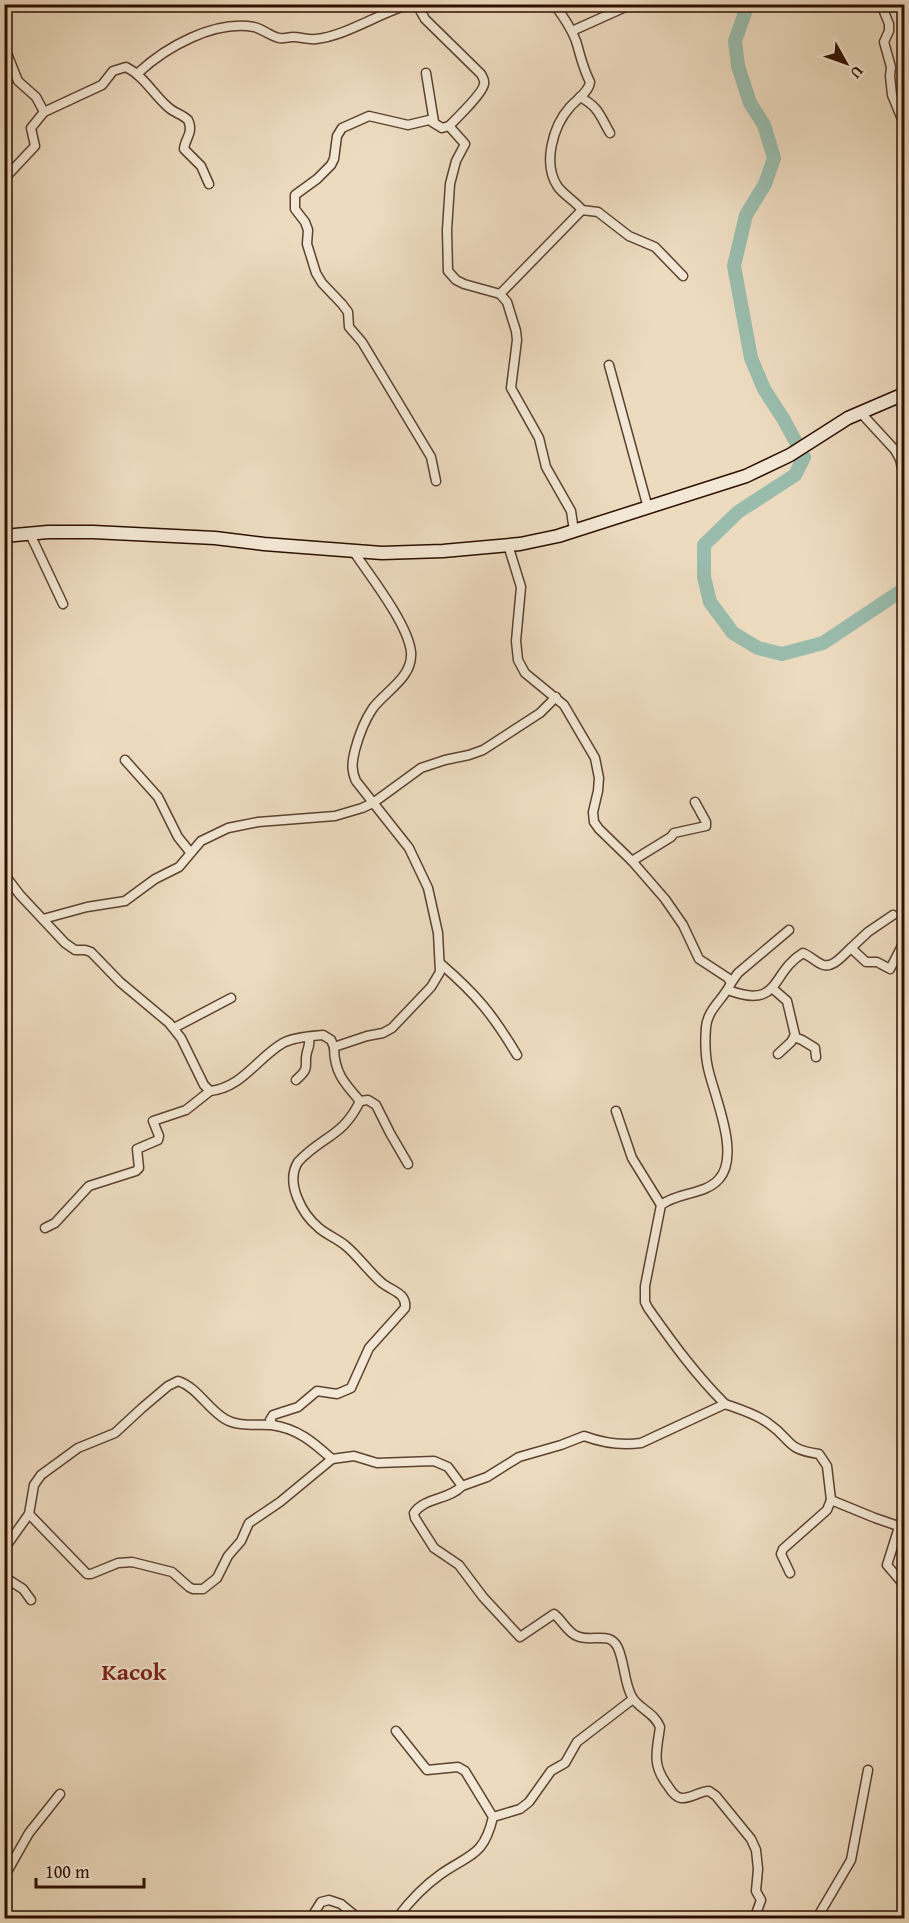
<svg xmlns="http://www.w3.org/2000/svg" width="909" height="1923" font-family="'Gentium Book Plus',serif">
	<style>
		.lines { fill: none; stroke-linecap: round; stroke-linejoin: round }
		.river { stroke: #9abcad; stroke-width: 14 }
		.street-casing { stroke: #5d4230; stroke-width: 11 }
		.secondary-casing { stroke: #2d0f00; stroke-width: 15 }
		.street { stroke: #f3e8d5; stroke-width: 8 }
		.secondary { stroke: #f3e8d5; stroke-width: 12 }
		.labels { text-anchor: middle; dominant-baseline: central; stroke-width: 4.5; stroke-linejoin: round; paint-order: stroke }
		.quarter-label { font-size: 24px; font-weight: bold; fill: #7a1f14; stroke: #f3e8d5 }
	</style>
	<rect width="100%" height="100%" fill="#eddbbf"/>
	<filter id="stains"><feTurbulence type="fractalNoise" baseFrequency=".00333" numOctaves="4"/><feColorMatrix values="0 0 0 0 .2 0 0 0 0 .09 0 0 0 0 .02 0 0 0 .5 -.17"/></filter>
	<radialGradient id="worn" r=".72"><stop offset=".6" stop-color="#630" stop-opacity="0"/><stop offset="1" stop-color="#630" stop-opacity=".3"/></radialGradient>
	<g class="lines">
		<!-- river -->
		<polyline class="river" points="748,4 735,41 738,66 750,103 764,125 774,158 765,184 746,215 734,266 751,358 764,389 784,420 804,457 795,475 738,512 704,545 704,577 710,602 733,633 758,648 782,654 823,643 904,589"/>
		<!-- street casing -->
		<g class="street-casing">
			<g id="street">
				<path d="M 420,4 L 420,10 L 425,19 L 481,74 C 483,78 485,80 484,84 C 483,93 457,118 449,126 L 465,144 L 456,161 L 450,184 L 447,230 L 448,271 L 456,280 L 464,284 L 500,294 L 507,302 L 516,331 L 517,340 L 511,388 L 539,438 L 546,467 L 571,511 L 574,531"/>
				<polyline points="881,4 889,24 889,31 884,42 891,67 890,76 892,95 904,124"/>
				<polyline points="572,31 632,4"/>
				<polyline points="4,46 18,81 36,97 44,112 31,128 35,146 4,179"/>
				<path d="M 138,73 C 166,47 214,20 254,27 C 263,29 270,36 279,38 C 284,39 288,37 293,37 C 301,37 308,40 316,39 C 346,36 381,12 411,4"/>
				<polyline points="426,73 434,122"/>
				<path d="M 580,97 C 599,107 600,116 610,133"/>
				<path d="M 44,112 L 102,85 L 113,71 L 126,67 C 144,76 153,94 168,107 C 174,113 182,114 188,120 C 194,133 185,138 184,149 L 201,166 L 209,184"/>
				<polyline points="582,210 598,212 629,236 655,247 683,276"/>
				<path d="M 500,294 L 582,210 C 575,201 565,196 558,187 C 542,164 553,126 570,107 C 577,99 589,92 590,82 C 582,66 581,57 576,41 C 571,27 563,16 554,4"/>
				<polyline points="609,365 648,508"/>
				<polyline points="860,412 895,450 900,459 904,477"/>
				<polyline points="436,481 431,457 362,342 349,327 348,312 342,304 322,283 316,273 307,244 308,230 305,222 295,209 295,195 317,179 331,165 334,159 337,136 342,128 369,116 408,125 429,120 442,128 449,126"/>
				<polyline points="30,534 63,604"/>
				<path d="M 508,545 L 521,587 L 516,641 L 518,660 L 525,673 L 564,705 L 595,758 L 599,778 L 598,791 L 593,812 L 594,822 L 599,829 L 632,861 L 665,899 L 683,925 L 699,959 L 728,978 L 731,983 C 724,999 708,1008 706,1027 C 705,1040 705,1055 708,1068 C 714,1096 741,1155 719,1179 C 705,1195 678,1192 661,1205 L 645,1286 L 645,1302 L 648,1308 C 672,1342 695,1374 725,1404"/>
				<polyline points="125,760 158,797 178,837 190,852"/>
				<polyline points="632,861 671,837 674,833 706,826 706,822 695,802"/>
				<path d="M 4,874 L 20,895 L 65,943 L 75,950 L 85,950 L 91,952 L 120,982 L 169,1023 L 181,1038 L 204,1085 L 210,1091 C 242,1088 257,1058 283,1043 C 294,1037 311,1036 323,1035 L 331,1040 L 334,1047"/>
				<polyline points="43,919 87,907 125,901 155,879 179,867 201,841 228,828 258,822 335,816 362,808 373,803 421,768 445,760 469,755 483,750 540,713 556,697"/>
				<polyline points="851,948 868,932 893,915"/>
				<path d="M 441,964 C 477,995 493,1015 517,1055"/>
				<polyline points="731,983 738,973 789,930"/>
				<polyline points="772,988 787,1001 795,1035 791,1042 778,1054"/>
				<path d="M 728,990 C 781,1010 770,973 803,953 C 810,956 815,961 821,964 C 832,970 843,955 851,948 L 866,962 L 877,962 L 890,969 L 904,942"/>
				<polyline points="174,1028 231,998"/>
				<polyline points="794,1037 802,1040 815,1048 816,1057"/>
				<path d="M 296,1080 C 312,1066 303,1067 307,1052 C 309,1046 310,1044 309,1037"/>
				<polyline points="360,1101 368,1100 376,1105 390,1133 408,1164"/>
				<polyline points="616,1111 632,1158 661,1205"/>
				<polyline points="45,1228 55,1223 89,1186 136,1171 139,1168 137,1149 158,1140 159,1136 153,1121 186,1110 210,1091"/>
				<path d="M 273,1425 L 270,1420 L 273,1415 L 298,1407 L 317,1391 L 337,1394 L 351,1388 L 369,1348 L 405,1308 C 407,1293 392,1291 382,1283 C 369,1272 359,1257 346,1246 C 338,1239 327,1235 319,1228 C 302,1214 285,1183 298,1162 C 322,1136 343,1137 360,1101 C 344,1083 334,1072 334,1047 L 367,1036 L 383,1033 L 392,1028 L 431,987 L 440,972 L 438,933 L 428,888 L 409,848 L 356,781 C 351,770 352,762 355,750 C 359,735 364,721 373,708 C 387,690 413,677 411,652 C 408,624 370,576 354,552"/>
				<path d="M 462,1486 C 449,1500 425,1497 414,1513 L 415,1518 L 434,1548 L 459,1565 L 483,1597 L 520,1637 L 554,1614 C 562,1620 568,1633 577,1636 C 592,1643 610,1630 618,1648 C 625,1664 624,1683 632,1697 C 639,1709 654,1712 660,1727 C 657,1751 651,1764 668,1786 C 671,1791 675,1797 681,1798 C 690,1799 700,1791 709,1791 L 716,1796 L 751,1839 L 756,1850 L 758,1869 L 756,1891 L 761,1900 L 757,1911 L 757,1918"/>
				<polyline points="29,1514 87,1574 91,1574 118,1563 132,1562 172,1572 189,1587 193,1589 203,1589 217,1578 228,1556 241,1541 249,1523 280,1502 332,1459"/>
				<polyline points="899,1527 887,1565 904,1585"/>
				<path d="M 4,1549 L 29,1514 L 34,1485 L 41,1475 L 78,1448 L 115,1433 L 142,1408 L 168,1386 L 178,1381 C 197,1387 208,1409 225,1419 C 238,1427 257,1424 271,1425 C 297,1428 313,1442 332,1459 L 354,1456 L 377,1463 L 434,1461 L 448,1467 L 462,1486 L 487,1477 L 519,1457 L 561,1445 L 584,1436 C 603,1443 620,1446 641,1443 L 725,1404 C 739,1409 756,1414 768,1423 C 793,1440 784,1449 819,1454 L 827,1466 L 831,1500 L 875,1518 L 904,1528"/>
				<polyline points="790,1573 781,1554 783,1549 827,1510 831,1500"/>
				<polyline points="4,1577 23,1589 31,1600"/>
				<path d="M 396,1731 L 427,1770 L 458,1767 L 465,1771 L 493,1817 C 484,1856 470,1854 441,1874 C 424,1886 409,1902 397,1918"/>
				<polyline points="493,1817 520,1809 529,1802 551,1771 565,1763 577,1742 633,1699"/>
				<polyline points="4,1877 29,1833 60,1794"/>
				<polyline points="311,1918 321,1902 329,1900 341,1904 358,1918"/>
				<polyline points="817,1918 851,1860 868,1770"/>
			</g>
		</g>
		<!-- secondary casing -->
		<g class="secondary-casing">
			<polyline id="secondary" points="4,536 48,532 93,532 215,538 264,544 382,553 443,551 520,544 558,536 746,476 790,455 848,418 904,394"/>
		</g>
		<!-- street -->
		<use href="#street" class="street"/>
		<!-- secondary -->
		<use href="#secondary" class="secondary"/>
	</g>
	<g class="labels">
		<!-- quarter labels -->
		<g class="quarter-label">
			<text x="134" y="1671">Kacok</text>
		</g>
	</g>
	<!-- margin -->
	<rect width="909" height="1923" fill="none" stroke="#eddbbf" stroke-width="24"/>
	<rect x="6" y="6" width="897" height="1911" fill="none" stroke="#2d0f00" stroke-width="3"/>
	<rect x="12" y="12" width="885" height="1899" fill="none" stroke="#2d0f00" stroke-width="1.5"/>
	<!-- north arrow -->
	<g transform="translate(846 63) rotate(130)" stroke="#f3e8d5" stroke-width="4.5" paint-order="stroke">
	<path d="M0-4.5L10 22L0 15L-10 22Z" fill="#2d0f00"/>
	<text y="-9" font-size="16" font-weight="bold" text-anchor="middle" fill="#2d0f00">U</text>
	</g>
	<!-- scale -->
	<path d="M36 1878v9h108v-9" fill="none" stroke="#2d0f00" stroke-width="3"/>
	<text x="45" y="1878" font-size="18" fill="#2d0f00" stroke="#f3e8d5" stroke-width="4.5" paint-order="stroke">100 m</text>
	<rect width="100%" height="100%" filter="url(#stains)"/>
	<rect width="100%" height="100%" fill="url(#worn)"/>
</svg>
